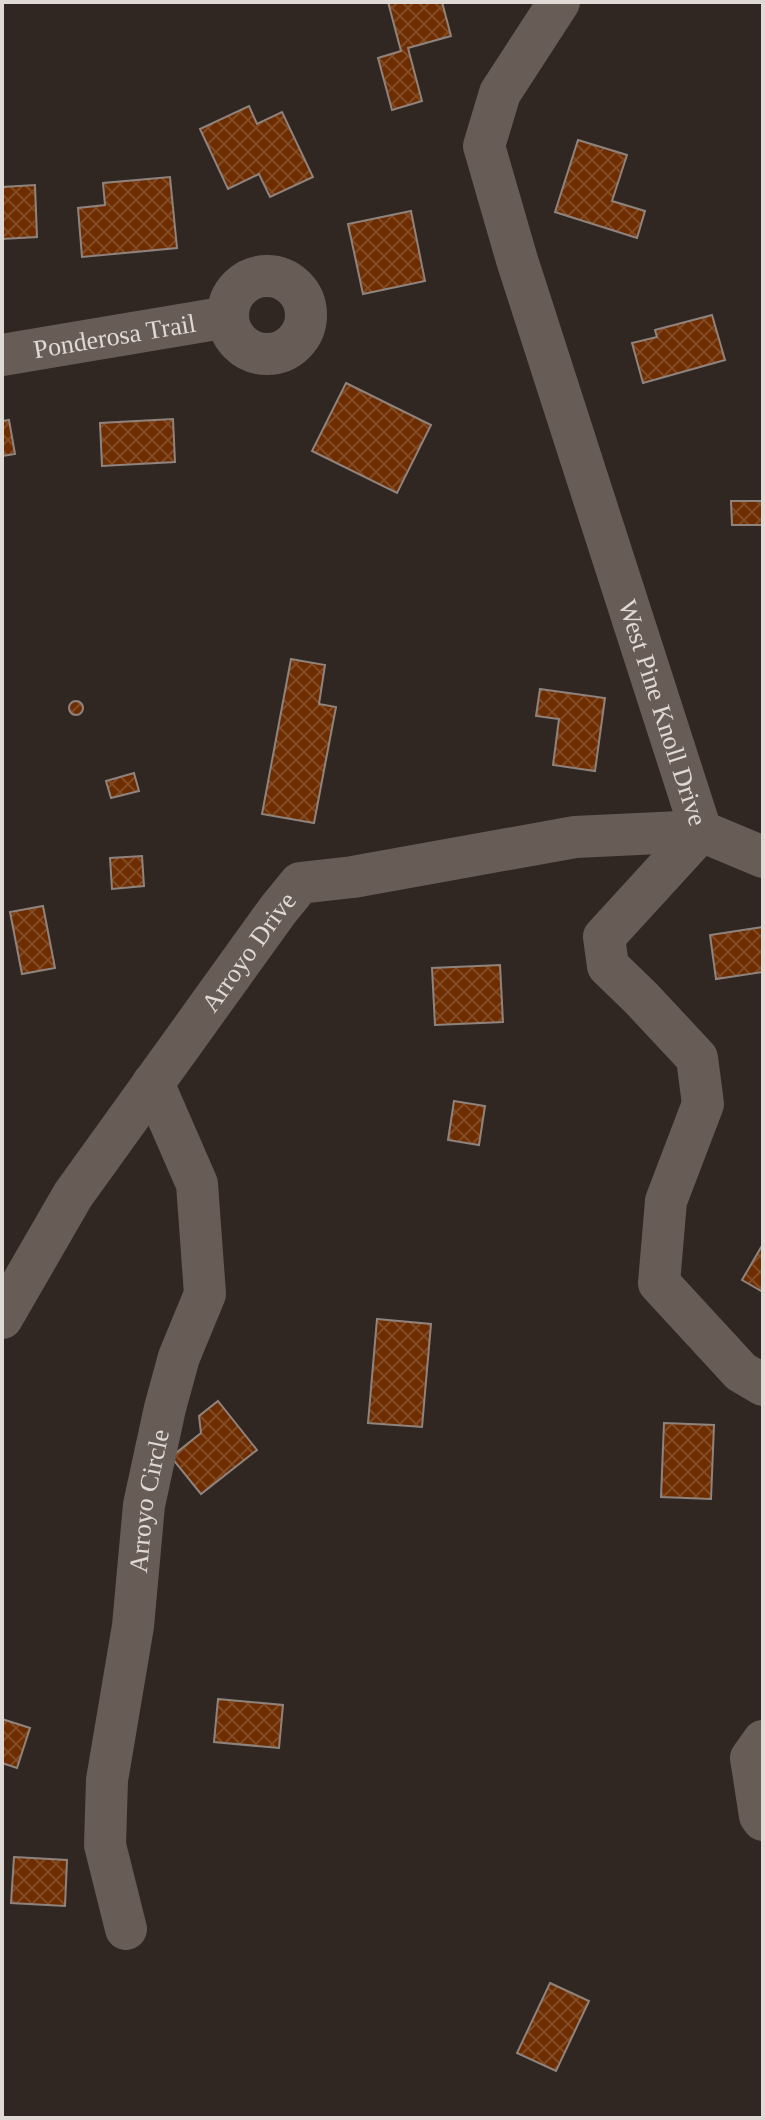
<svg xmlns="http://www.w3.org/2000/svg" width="765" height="2120" font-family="Georgia,serif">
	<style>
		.building { fill: url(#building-cross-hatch); stroke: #8f837e; stroke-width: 2 }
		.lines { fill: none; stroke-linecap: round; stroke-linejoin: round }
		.minor { stroke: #675c56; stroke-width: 42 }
		.labels { text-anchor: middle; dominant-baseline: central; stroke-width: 7; stroke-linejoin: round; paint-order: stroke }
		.street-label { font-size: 26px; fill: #e0dad6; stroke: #15110f }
	</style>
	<defs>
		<pattern id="building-cross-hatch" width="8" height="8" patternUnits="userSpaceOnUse" patternTransform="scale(2)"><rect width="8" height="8" fill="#6e2d00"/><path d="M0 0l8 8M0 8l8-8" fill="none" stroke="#824b24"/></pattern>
	</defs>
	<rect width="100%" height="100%" fill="#312722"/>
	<!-- building -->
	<g class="building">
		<polygon points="388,2 442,2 451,36 408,48 422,101 392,110 378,58 401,51"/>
		<polygon points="249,106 257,124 282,112 313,177 270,197 259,174 228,189 200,129"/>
		<polygon points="578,140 627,155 612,201 645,211 637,238 555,212"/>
		<polygon points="170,177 177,248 82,257 78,208 105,205 103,183"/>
		<polygon points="35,185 37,237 2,239 2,187"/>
		<polygon points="411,211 425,281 363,294 348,224"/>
		<polygon points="712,315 725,360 643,383 632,343 657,337 655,330"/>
		<polygon points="346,383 431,425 397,493 312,451"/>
		<polygon points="173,419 175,462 102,466 100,423"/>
		<polygon points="9,420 15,454 2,456 2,421"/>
		<polygon points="731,501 763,501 763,525 732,525"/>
		<polygon points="291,659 325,665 319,704 336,707 314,823 262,814"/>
		<polygon points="540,689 605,698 595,771 553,765 559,719 536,716"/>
		<circle cx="76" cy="708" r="7"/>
		<polygon points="134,773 139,791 111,798 106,781"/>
		<polygon points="142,856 144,886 112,889 110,858"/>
		<polygon points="43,906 55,968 22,974 10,912"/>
		<polygon points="763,927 763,972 716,979 710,935"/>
		<polygon points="500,965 503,1022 435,1025 432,968"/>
		<polygon points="454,1101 485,1106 479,1145 448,1140"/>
		<polygon points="763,1244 763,1292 742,1280"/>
		<polygon points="377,1319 431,1324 422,1427 368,1423"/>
		<polygon points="218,1401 257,1450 201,1494 171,1457 201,1433 199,1416"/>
		<polygon points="664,1423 714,1425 711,1499 661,1497"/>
		<polygon points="218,1699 283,1705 279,1748 214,1742"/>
		<polygon points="2,1719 30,1728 17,1768 2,1763"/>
		<polygon points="14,1857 67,1860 65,1906 11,1903"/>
		<polygon points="550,1983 589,2001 556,2071 517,2053"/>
	</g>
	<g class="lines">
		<!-- minor -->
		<g class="minor">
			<path id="s1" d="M 559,2 L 500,93 L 484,146 L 517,260 L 701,831"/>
			<circle cx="267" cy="315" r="39"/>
			<path id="s2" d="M 2,355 L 228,317"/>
			<polyline points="701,831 604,937 608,966 642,999 697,1058 703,1104 666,1201 659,1283 741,1372 763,1385"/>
			<path id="s3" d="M 2,1318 L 73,1195 L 278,910 L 300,883 L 353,877 L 575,837 L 701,831 L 763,857"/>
			<polyline points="763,1741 751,1758 760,1816 763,1820"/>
			<path id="s4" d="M 126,1929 L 105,1845 L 107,1780 L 133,1626 L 144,1505 L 165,1408 L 179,1357 L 205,1294 L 197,1184 L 153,1083"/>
		</g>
	</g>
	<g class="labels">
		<!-- street labels -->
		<g class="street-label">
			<text stroke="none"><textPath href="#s2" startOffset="114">Ponderosa Trail</textPath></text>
			<text stroke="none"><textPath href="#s1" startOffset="758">West Pine Knoll Drive</textPath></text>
			<text stroke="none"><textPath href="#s3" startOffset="442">Arroyo Drive</textPath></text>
			<text stroke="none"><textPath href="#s4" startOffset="434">Arroyo Circle</textPath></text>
		</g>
	</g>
	<!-- border -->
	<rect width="765" height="2120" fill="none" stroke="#e0dad6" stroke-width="8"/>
</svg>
